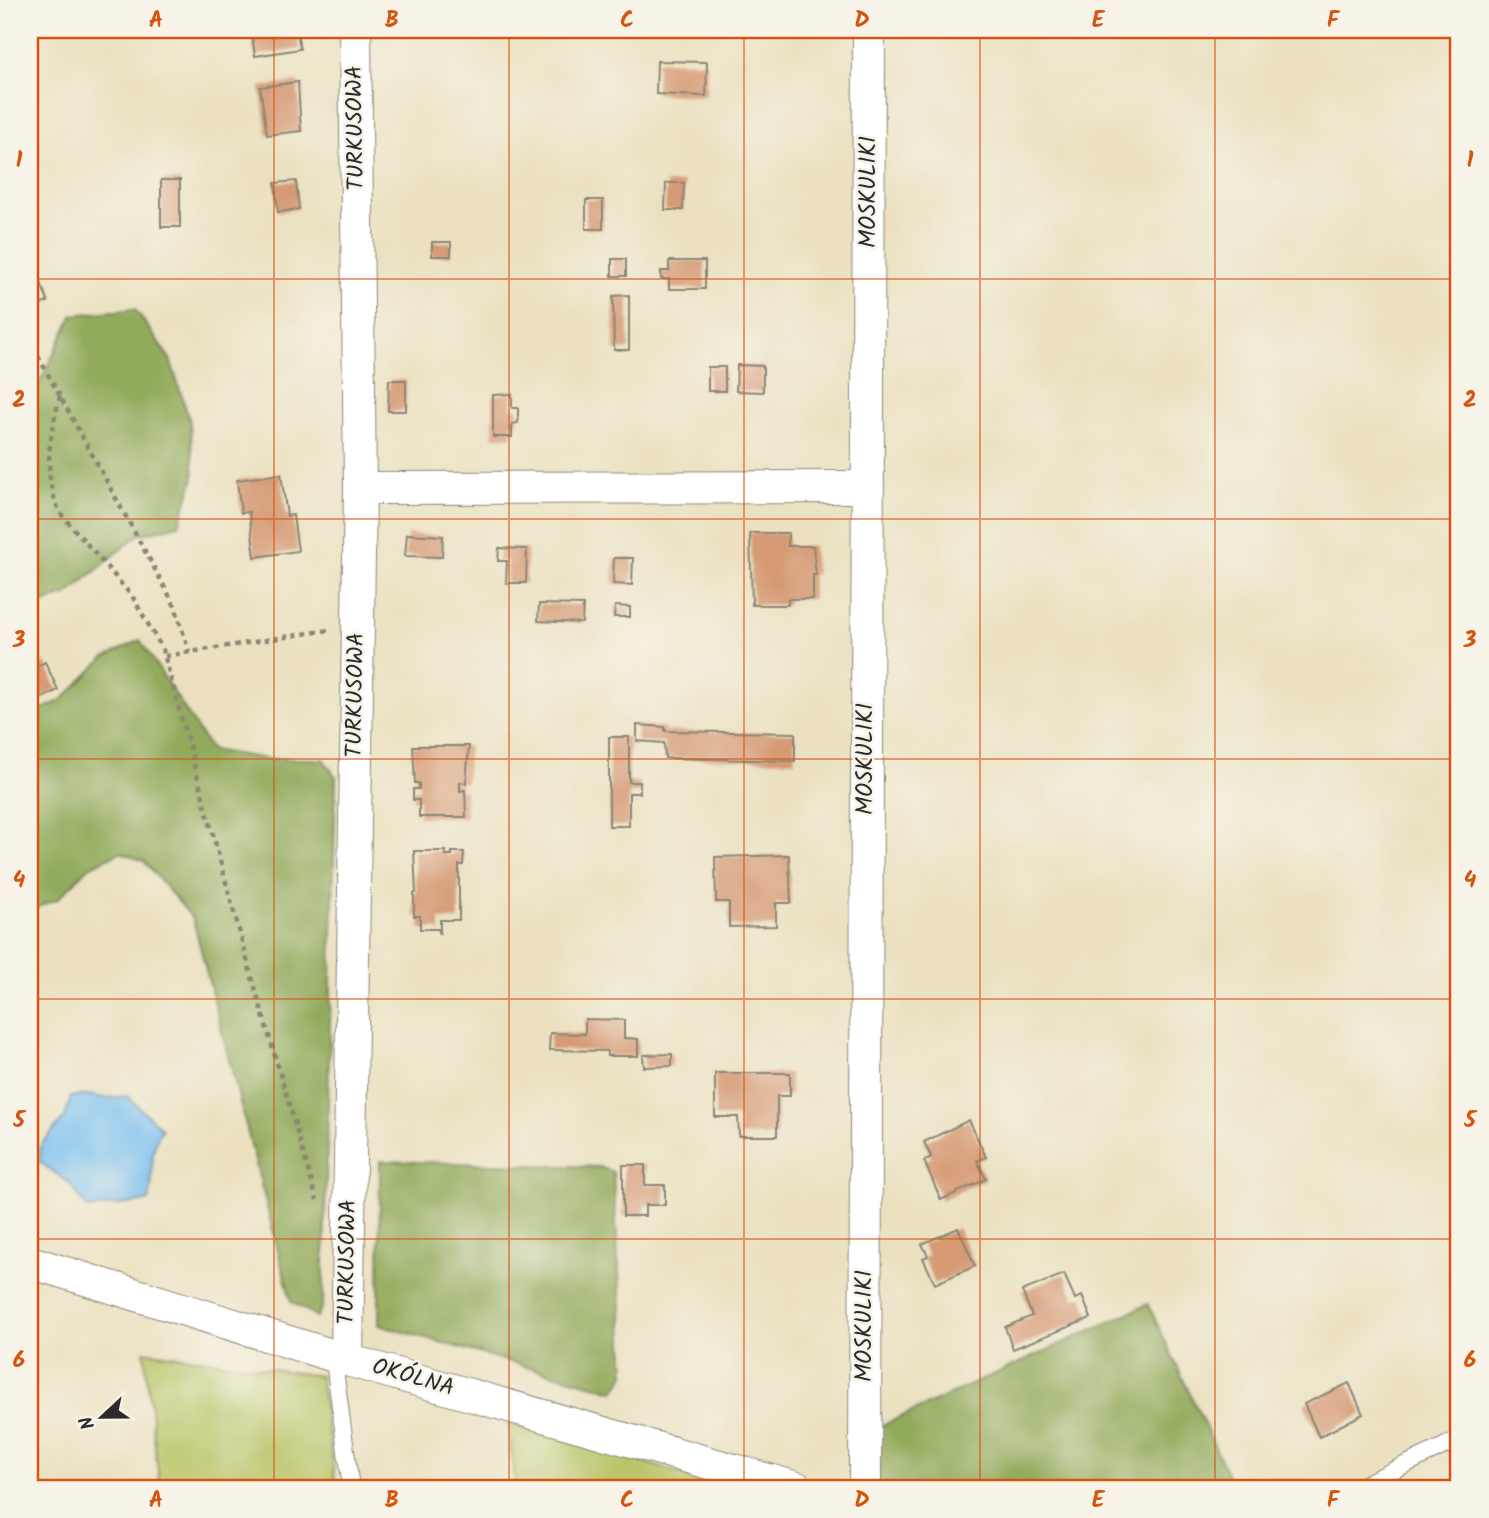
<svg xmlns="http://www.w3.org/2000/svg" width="1489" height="1518" font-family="Kalam,sans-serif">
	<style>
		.green { fill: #b8c466; stroke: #727848; stroke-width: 2 }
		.forest { fill: #92aa5b; stroke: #5e6a43; stroke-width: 2 }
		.water { fill: #78bff0; stroke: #52758e; stroke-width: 2 }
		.building { fill: #d69a74 }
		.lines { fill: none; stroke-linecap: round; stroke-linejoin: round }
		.service-casing { stroke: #8b8676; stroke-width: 18 }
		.minor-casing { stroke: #8b8676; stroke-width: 34 }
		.path { stroke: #8b8676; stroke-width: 4.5; stroke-dasharray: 5 5; stroke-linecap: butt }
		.service { stroke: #fff; stroke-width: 16 }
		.minor { stroke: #fff; stroke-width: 32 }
		.grid { fill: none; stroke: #d5540f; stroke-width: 2; stroke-opacity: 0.55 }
		.labels { text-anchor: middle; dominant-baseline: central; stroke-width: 5; stroke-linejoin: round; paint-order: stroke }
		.street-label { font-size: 23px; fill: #2b2b2b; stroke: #f7f3e8 }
		.neatline { fill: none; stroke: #d5540f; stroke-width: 2.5 }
		.grid-label { font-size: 23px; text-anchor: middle; font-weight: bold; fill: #d5540f }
	</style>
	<rect width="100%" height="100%" fill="#f7f3e8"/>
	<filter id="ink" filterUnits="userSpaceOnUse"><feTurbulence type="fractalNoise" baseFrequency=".0143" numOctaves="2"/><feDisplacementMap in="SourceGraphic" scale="14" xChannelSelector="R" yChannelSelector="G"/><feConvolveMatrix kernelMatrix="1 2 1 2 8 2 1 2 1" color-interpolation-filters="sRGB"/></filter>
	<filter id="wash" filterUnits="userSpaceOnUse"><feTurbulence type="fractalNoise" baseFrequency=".00686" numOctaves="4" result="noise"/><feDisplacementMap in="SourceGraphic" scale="28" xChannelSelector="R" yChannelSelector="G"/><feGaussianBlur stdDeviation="1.57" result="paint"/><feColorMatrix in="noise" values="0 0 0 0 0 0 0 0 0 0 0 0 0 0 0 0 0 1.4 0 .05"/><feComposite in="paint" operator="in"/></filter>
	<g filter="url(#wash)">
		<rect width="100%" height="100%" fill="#ebe1c1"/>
		<!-- green -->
		<g class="green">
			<polygon points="144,1351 320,1376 336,1488 160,1488"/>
			<polygon points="508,1424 733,1488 516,1488"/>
		</g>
		<!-- forest -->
		<g class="forest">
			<polygon points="135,309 170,359 190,422 194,478 179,525 138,535 68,594 30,608 30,402 73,315"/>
			<polygon points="140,640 211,750 267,759 323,759 336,777 323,1305 317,1317 291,1301 193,919 144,861 120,852 89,867 58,899 30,910 30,715 62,700 104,658"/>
			<polygon points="380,1161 599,1167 613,1172 625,1375 614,1391 379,1325"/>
			<polygon points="1148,1304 1234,1488 882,1488 878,1482 879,1427"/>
		</g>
		<!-- water -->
		<path class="water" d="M 87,1095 L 106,1098 L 127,1096 L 162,1129 C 146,1155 156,1171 149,1201 L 88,1209 L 70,1184 L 40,1162 L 40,1146 L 65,1117 L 71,1097 Z"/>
		<g id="blocks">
			<!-- building -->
			<g class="building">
				<polygon points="251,30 297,30 300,49 255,56"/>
				<polygon points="657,61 707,62 706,96 656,94"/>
				<polygon points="298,82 301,131 267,135 260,87"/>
				<rect x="161" y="180" width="19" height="47"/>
				<polygon points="296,181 299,209 278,212 275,183"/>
				<polygon points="666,183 684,183 683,210 665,210"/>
				<rect x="586" y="200" width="17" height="29"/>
				<rect x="432" y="242" width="19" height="14"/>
				<rect x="612" y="259" width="14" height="17"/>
				<polygon points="669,261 705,261 705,289 669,289 669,279 661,279 661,271 669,271"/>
				<polygon points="37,272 48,302 30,308 30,275"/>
				<polygon points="629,295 629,350 614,350 613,296"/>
				<polygon points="737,365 763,366 763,392 736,391"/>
				<rect x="708" y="367" width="17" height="24"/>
				<polygon points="389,380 406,380 406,411 388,411"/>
				<polygon points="512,394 512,408 518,408 518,423 512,424 512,437 493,437 493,395"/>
				<polygon points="281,474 287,516 293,515 298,551 255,557 249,512 241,513 237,480"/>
				<polygon points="750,533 788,533 788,546 813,546 816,575 813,575 813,599 788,599 788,605 752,605"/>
				<polygon points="407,534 443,536 442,557 405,556"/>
				<polygon points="499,548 527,549 526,583 506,583 507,561 498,561"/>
				<polygon points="614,558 633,558 632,585 613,584"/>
				<polygon points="539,604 583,605 582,623 538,621"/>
				<polygon points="615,606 630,607 630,617 614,617"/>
				<polygon points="45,662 58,690 30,704 30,670"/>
				<polygon points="637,725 665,727 665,731 795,733 795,761 665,758 664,743 637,741"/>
				<polygon points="609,737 629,737 629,782 640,782 640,793 629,793 629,826 609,826"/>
				<polygon points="413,746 469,746 466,783 460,782 460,791 465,790 466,817 419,817 419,800 413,800 413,789 419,789 419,783 415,783"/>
				<polygon points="414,851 446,851 445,855 452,855 452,852 464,852 463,865 459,865 459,920 440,920 440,934 438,929 420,929 420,916 414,916 414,893 416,893"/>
				<polygon points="789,855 791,903 776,903 776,926 729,927 729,902 716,902 715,857"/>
				<polygon points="585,1019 624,1020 624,1038 638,1039 638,1056 607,1056 607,1051 549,1050 550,1033 585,1034"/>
				<polygon points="672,1054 672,1066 644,1067 643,1055"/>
				<polygon points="715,1073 790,1073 790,1096 777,1096 777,1136 739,1136 738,1117 715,1117"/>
				<polygon points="969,1120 986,1157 977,1161 986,1179 941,1200 924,1161 931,1157 924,1142"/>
				<polygon points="623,1165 645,1165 645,1185 665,1185 665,1205 645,1205 645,1216 623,1216"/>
				<polygon points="958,1228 975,1266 935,1284 923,1258 928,1256 922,1244"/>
				<polygon points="1064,1274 1075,1299 1082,1296 1091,1318 1013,1349 1005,1327 1032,1316 1022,1291"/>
				<polygon points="1349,1383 1363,1414 1319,1437 1304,1404"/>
			</g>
		</g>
	</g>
	<g filter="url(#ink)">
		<use href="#blocks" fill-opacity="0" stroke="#8b8676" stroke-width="2"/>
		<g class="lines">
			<!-- service casing -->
			<g class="service-casing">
				<g id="service">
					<polyline points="333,1355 351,1488"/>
					<polyline points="1356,1488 1459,1439"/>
				</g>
			</g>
			<!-- minor casing -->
			<g class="minor-casing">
				<g id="minor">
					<polyline points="360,488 868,487"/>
					<polyline points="30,1262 347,1360 797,1488"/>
					<polyline points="347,1360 360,488 355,30"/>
					<polyline points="865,1488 869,30"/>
				</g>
			</g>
			<!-- path -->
			<g class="path">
				<polyline points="38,356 175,606 189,652"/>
				<path d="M 60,396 C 50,436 41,475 61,514 L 132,596 L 163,650 L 249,967 L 317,1200"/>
				<polyline points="165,656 329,630"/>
			</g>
			<!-- service -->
			<use href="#service" class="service"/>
			<!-- minor -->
			<use href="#minor" class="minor"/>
		</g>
	</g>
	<!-- grid -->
	<path class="grid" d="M 274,30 L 274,1488M 509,30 L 509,1488M 744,30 L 744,1488M 980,30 L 980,1488M 1215,30 L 1215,1488M 30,279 L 1459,279M 30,519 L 1459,519M 30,759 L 1459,759M 30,999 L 1459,999M 30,1239 L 1459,1239"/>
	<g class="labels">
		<!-- street labels -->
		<g class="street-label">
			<text transform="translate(356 128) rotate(-91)">TURKUSOWA</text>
			<text transform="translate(869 192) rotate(-90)">MOSKULIKI</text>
			<text transform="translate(356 695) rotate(-89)">TURKUSOWA</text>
			<text transform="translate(866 759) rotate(-90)">MOSKULIKI</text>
			<text transform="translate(348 1262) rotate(-89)">TURKUSOWA</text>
			<text transform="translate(865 1326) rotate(-90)">MOSKULIKI</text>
			<text transform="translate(413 1378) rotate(16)">OKÓLNA</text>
		</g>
	</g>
	<!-- margin -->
	<rect width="1489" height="1518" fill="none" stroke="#f7f3e8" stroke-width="77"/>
	<!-- north arrow -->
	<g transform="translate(102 1417) rotate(248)" stroke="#f7f3e8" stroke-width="5" paint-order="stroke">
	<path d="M0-5L12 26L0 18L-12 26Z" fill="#2b2b2b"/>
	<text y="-10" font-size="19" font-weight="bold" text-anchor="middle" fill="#2b2b2b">N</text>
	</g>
	<rect x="38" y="38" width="1412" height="1442" class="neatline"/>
	<g class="grid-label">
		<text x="156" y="27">A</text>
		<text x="392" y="27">B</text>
		<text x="627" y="27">C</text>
		<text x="862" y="27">D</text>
		<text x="1098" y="27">E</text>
		<text x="1333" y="27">F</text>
		<text x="19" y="167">1</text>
		<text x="1470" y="167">1</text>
		<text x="19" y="407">2</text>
		<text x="1470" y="407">2</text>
		<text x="19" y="647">3</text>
		<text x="1470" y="647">3</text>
		<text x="19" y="887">4</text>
		<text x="1470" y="887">4</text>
		<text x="19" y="1127">5</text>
		<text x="1470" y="1127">5</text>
		<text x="19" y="1367">6</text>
		<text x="1470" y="1367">6</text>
		<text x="156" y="1507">A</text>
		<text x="392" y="1507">B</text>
		<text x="627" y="1507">C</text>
		<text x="862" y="1507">D</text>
		<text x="1098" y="1507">E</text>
		<text x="1333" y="1507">F</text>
	</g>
</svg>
